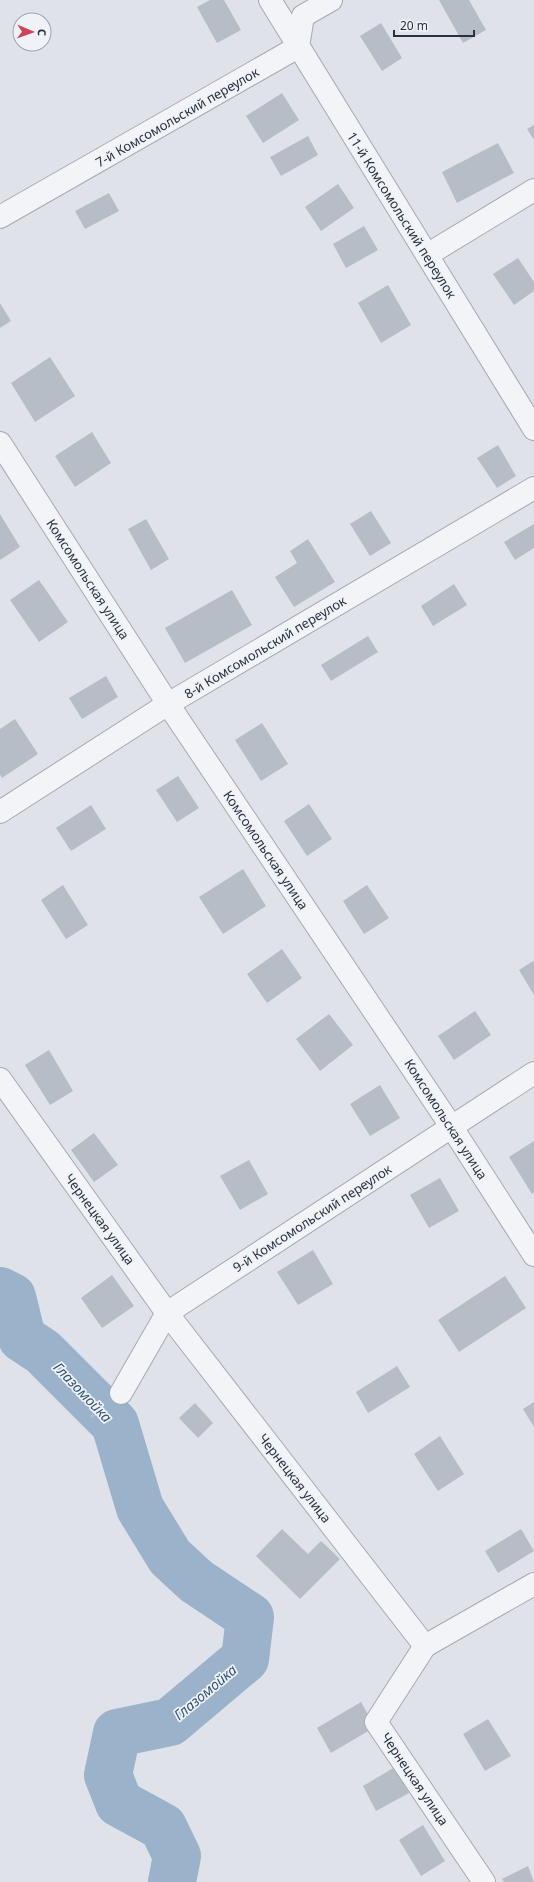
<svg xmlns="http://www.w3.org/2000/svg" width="534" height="1882" font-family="'Noto Sans',sans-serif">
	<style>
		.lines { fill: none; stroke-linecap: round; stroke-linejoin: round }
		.river { stroke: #9ab2ca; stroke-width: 48 }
		.building { fill: #b7bdc6 }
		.street-casing { stroke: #a4aab3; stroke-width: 24 }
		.path { stroke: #bdc1c7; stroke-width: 2.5; stroke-dasharray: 3 3; stroke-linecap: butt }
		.street { stroke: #f2f4f7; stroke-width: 22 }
		.labels { text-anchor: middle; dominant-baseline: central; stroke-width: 3.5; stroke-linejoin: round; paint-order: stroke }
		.street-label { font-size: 13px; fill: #283140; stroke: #eff2f6 }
		.water-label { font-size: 14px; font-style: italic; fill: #315175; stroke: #eff2f6 }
	</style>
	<rect width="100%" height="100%" fill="#dfe3e9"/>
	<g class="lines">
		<!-- river -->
		<polyline class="river" points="0,1291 12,1297 22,1338 43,1352 115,1424 140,1508 170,1557 196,1581 250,1617 245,1659 170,1722 117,1733 108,1775 119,1803 163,1827 177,1856 172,1882"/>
	</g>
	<!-- building -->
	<g class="building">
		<polygon points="210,0 224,0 241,30 217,43 197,7"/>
		<polygon points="439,0 469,0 486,30 463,43"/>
		<polygon points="381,23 402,58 382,71 360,36"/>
		<polygon points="282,93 299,120 263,143 246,116"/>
		<polygon points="534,125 534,140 527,129"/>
		<polygon points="308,136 318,155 281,176 270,157"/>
		<polygon points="498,143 514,173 457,203 442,172"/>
		<polygon points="338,184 354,208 321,231 305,207"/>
		<polygon points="109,193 119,211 85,229 75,211"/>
		<polygon points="364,226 378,250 346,268 333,244"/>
		<polygon points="518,258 534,282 534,291 514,305 493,274"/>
		<polygon points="388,285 411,325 381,343 358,303"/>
		<polygon points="0,303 11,321 0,328"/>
		<polygon points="50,357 75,396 35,422 11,383"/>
		<polygon points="92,432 111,463 75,487 55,456"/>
		<polygon points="498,445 516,476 497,488 477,458"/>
		<polygon points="371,511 391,543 370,556 350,524"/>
		<polygon points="0,514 20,547 0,560"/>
		<polygon points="146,519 169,559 151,570 128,529"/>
		<polygon points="534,524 534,548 515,560 504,542"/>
		<polygon points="308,539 335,582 294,607 275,577 297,563 290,551"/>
		<polygon points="39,580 68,622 39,642 10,600"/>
		<polygon points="454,584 467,605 433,626 421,606"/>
		<polygon points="232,590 252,625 185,663 165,628"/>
		<polygon points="368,636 378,652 331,681 321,665"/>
		<polygon points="106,676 118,697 82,719 69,698"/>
		<polygon points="15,719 38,754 2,778 0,775 0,729"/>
		<polygon points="262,723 288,764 261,781 235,740"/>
		<polygon points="178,776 199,808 177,822 156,790"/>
		<polygon points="309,804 332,839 307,856 284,821"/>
		<polygon points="91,805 106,829 71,851 56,828"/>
		<polygon points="243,869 266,906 223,934 199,897"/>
		<polygon points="63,885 88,925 66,939 41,900"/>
		<polygon points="367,885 389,918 364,934 343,901"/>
		<polygon points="282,949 302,978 267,1003 247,974"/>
		<polygon points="533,961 534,962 534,995 519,970"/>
		<polygon points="475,1011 491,1035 454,1060 438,1036"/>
		<polygon points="329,1014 353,1045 320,1071 296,1039"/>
		<polygon points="49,1050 73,1091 50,1105 25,1065"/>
		<polygon points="380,1085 400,1118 370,1136 350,1104"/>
		<polygon points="94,1133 118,1165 94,1182 71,1150"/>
		<polygon points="534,1141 534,1192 532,1194 509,1157"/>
		<polygon points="249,1160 268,1194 240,1210 220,1176"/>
		<polygon points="440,1178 459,1211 429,1228 410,1195"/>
		<polygon points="313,1250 333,1284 298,1305 277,1272"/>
		<polygon points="112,1275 134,1306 102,1328 81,1298"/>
		<polygon points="505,1276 526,1308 459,1352 438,1320"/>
		<polygon points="397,1366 410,1387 368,1413 356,1392"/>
		<polygon points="534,1402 534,1427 523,1409"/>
		<polygon points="195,1403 213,1423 198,1438 179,1418"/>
		<polygon points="440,1436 464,1474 438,1491 414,1454"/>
		<polygon points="282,1529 308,1554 321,1541 340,1559 300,1599 256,1556"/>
		<polygon points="521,1529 534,1551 498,1573 485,1551"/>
		<polygon points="361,1702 375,1727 331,1753 317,1728"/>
		<polygon points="488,1719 511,1756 485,1771 463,1734"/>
		<polygon points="395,1767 409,1793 376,1811 363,1786"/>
		<polygon points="423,1825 445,1861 421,1876 399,1840"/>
		<polygon points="528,1866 534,1882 504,1882 502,1879"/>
	</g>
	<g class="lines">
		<!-- street casing -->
		<g class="street-casing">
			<g id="street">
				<polyline points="270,0 534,429"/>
				<polyline points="0,217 298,47 303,16 331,0"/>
				<polyline points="427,255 534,190"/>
				<polyline points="0,443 168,704 451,1126 534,1255"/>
				<polyline points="0,812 168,704 534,488"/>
				<polyline points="0,1079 167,1313 425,1646 376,1722 484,1882"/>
				<polyline points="121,1393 167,1313 534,1073"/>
				<polyline points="425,1646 534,1584"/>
			</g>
		</g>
		<!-- path -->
		<polyline class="path" points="91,1417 102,1408"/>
		<!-- street -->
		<use href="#street" class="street"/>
	</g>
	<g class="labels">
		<!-- street labels -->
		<g class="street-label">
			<text transform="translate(177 117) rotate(-30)">7-й Комсомольский переулок</text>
			<text transform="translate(402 215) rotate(58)">11-й Комсомольский переулок</text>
			<text transform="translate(88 579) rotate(57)">Комсомольская улица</text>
			<text transform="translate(265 647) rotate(-31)">8-й Комсомольский переулок</text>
			<text transform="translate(266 850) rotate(56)">Комсомольская улица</text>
			<text transform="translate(446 1119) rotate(57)">Комсомольская улица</text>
			<text transform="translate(312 1218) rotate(-33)">9-й Комсомольский переулок</text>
			<text transform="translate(100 1219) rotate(54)">Чернецкая улица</text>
			<text transform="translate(295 1478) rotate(52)">Чернецкая улица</text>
			<text transform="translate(415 1779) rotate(56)">Чернецкая улица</text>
		</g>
		<!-- water labels -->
		<g class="water-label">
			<text transform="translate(83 1392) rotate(46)">Глазомойка</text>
			<text transform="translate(205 1692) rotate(-40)">Глазомойка</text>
		</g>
	</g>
	<!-- north arrow -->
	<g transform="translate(32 32) rotate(92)"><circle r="19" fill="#eff2f6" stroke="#9fa5ad"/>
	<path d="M0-3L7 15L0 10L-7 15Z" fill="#d1425a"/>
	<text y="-6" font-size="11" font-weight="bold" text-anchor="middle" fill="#283140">С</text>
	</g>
	<!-- scale -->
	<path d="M394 30v6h80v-6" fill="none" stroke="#283140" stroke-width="2"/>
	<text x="400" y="30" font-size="12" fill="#283140" stroke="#eff2f6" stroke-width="3" paint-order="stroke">20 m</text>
</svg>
